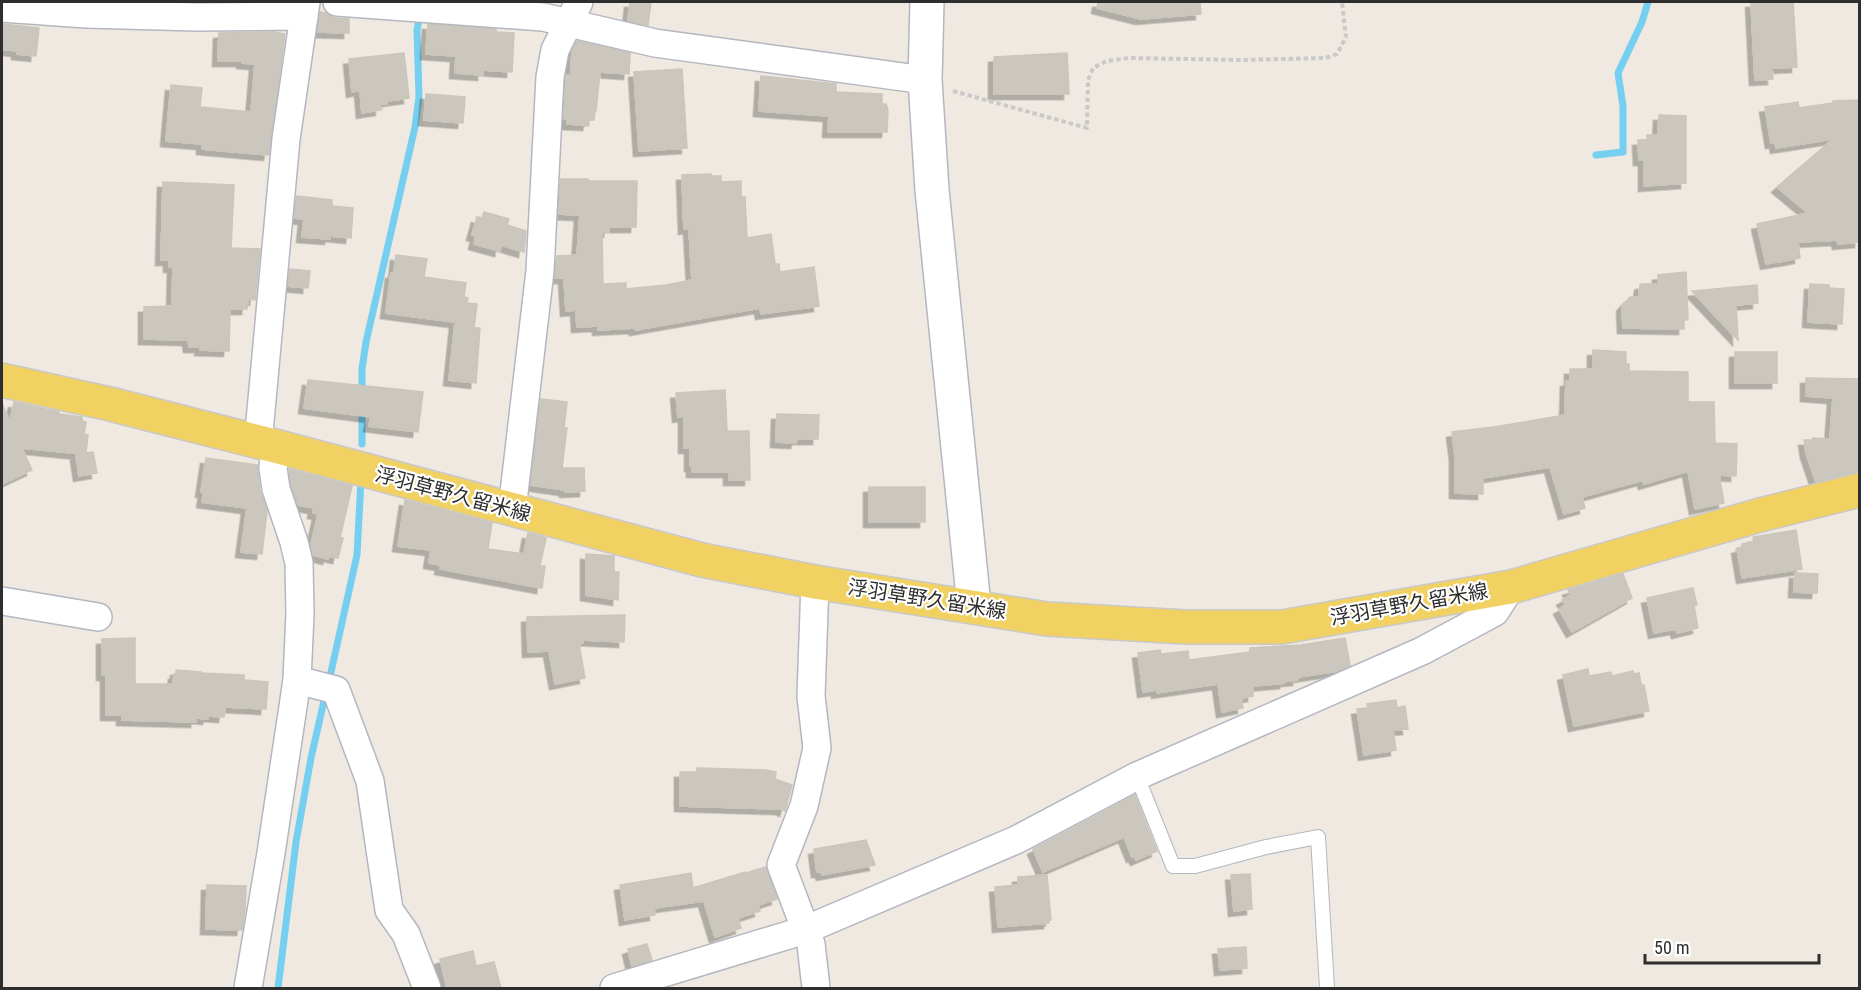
<svg xmlns="http://www.w3.org/2000/svg" width="1861" height="990" font-family="'Roboto Condensed','Noto Sans JP',sans-serif">
	<style>
		.lines { fill: none; stroke-linecap: round; stroke-linejoin: round }
		.stream { stroke: #75cff0; stroke-width: 7 }
		.building { fill: #cbc7bf; stroke: #cbc5ba; stroke-width: 1.5; filter: url(#shadow) }
		.service-casing { stroke: #b4b7c1; stroke-width: 16 }
		.minor-casing { stroke: #b4b7c1; stroke-width: 30 }
		.tertiary-casing { stroke: #b4b7c1; stroke-width: 36 }
		.primary-casing { stroke: #c9c9c9; stroke-width: 36 }
		.path { stroke: #c9c9c9; stroke-width: 4; stroke-dasharray: 4.5 3; stroke-linecap: butt }
		.service { stroke: #fff; stroke-width: 14 }
		.minor { stroke: #fff; stroke-width: 27 }
		.tertiary { stroke: #fff; stroke-width: 33 }
		.primary { stroke: #f2d163; stroke-width: 33 }
		.labels { text-anchor: middle; dominant-baseline: central; stroke-width: 4.5; stroke-linejoin: round; paint-order: stroke }
		.street-label { font-size: 20px; fill: #2e2e2e; stroke: #fff }
	</style>
	<defs>
		<filter id="shadow"><feDropShadow dx="-5.5" dy="5.5" stdDeviation="0" flood-color="#0004"/></filter>
	</defs>
	<rect width="100%" height="100%" fill="#efe9e1"/>
	<g class="lines">
		<!-- stream -->
		<g class="stream">
			<polyline points="1596,155 1623,152 1623,106 1618,73 1642,22 1648,2"/>
			<polyline points="362,393 362,369 366,342 415,127 419,97 417,30 420,15"/>
			<polyline points="362,444 362,407"/>
			<polyline points="329,681 357,555 361,480"/>
			<polyline points="278,988 296,842 311,758 326,692"/>
		</g>
	</g>
	<!-- building -->
	<g class="building">
		<polygon points="630,2 651,2 648,25 628,21"/>
		<polygon points="1098,2 1200,2 1201,14 1141,19 1097,8"/>
		<polygon points="1751,2 1793,2 1797,67 1772,68 1773,79 1755,80"/>
		<polygon points="320,12 326,13 335,18 349,19 349,33 318,32"/>
		<polygon points="2,24 39,28 36,56 17,54 17,51 2,49"/>
		<polygon points="428,24 496,29 496,32 514,33 512,72 483,70 483,75 455,73 456,56 426,54"/>
		<polygon points="274,32 285,34 269,155 202,149 202,144 166,141 171,85 202,88 200,107 251,112 255,64 242,63 242,61 218,61 219,33"/>
		<polygon points="577,41 630,53 629,74 600,72 596,111 595,111 594,120 589,120 588,125 567,124 567,119 564,119 566,79 566,75 571,75 572,50"/>
		<polygon points="404,53 409,98 387,101 387,104 380,104 381,110 362,113 360,90 352,92 349,59"/>
		<polygon points="1067,53 1069,94 994,94 994,57"/>
		<polygon points="682,69 687,148 639,151 634,72"/>
		<polygon points="761,76 836,84 836,92 882,94 882,104 886,104 888,110 887,132 828,132 829,116 759,111"/>
		<polygon points="426,94 465,97 463,123 424,120"/>
		<polygon points="1860,100 1860,242 1838,244 1837,240 1798,242 1800,258 1766,264 1757,224 1808,213 1777,187 1833,139 1776,148 1775,142 1771,143 1765,107 1798,102 1799,108 1833,103 1833,101"/>
		<polygon points="1659,115 1686,116 1686,183 1644,186 1644,160 1639,160 1638,140 1647,140 1647,135 1658,135"/>
		<polygon points="711,174 711,176 721,176 721,182 741,181 741,197 745,197 747,238 771,234 775,264 779,264 780,272 814,267 819,306 761,314 760,308 635,330 635,328 598,330 598,326 577,327 576,310 566,311 564,278 555,278 557,256 577,255 580,215 559,214 561,179 588,179 588,181 637,181 636,227 609,227 609,232 602,232 603,284 626,283 626,289 666,285 692,280 689,228 684,229 682,175"/>
		<polygon points="163,182 234,185 231,248 260,249 255,300 248,299 247,309 230,309 229,351 200,350 201,347 189,347 188,340 144,339 144,307 172,306 173,267 169,267 169,260 161,260"/>
		<polygon points="297,196 332,200 332,206 353,208 351,238 330,236 330,239 302,237 304,219 294,218"/>
		<polygon points="484,212 509,219 507,225 526,231 524,252 501,245 500,251 474,244 476,236 472,235 477,217 482,219"/>
		<polygon points="396,255 427,259 424,277 466,283 464,297 468,298 467,303 477,304 474,328 480,328 476,383 449,380 455,322 386,313 391,273 394,273"/>
		<polygon points="290,269 310,271 308,288 288,286"/>
		<polygon points="1686,272 1688,320 1684,320 1684,329 1623,328 1622,306 1630,297 1639,297 1640,285 1642,284 1658,284 1658,275"/>
		<polygon points="1810,284 1829,285 1829,288 1844,289 1842,324 1808,322"/>
		<polygon points="1757,285 1758,303 1736,305 1738,340 1692,291"/>
		<polygon points="1593,350 1626,352 1626,364 1629,364 1629,371 1688,372 1688,402 1714,402 1715,443 1737,444 1736,476 1719,475 1724,503 1695,509 1688,471 1644,484 1643,480 1582,497 1585,508 1564,514 1550,467 1483,478 1483,494 1455,493 1455,456 1452,432 1494,427 1565,415 1566,381 1570,381 1570,369 1593,369"/>
		<rect x="1735" y="352" width="42" height="31"/>
		<polygon points="1806,378 1860,379 1859,472 1816,482 1806,453 1804,440 1813,440 1813,438 1830,439 1833,398 1806,396"/>
		<polygon points="308,380 423,392 418,432 369,426 371,417 304,408"/>
		<polygon points="725,390 727,431 749,431 750,480 729,480 729,472 692,472 692,466 690,466 690,448 684,448 684,416 678,417 676,393"/>
		<polygon points="541,399 567,402 564,428 567,428 562,468 584,468 585,491 565,492 565,490 531,485"/>
		<polygon points="14,402 59,412 59,414 82,417 82,421 86,422 84,434 88,435 86,453 93,452 97,473 79,476 76,455 82,454 22,448 32,470 2,484 2,403 10,422"/>
		<polygon points="777,414 819,415 818,439 797,439 796,443 776,442"/>
		<polygon points="206,458 257,465 260,491 267,511 262,554 241,552 247,508 202,502 204,492 201,492"/>
		<polygon points="289,469 352,486 340,538 343,538 338,558 329,556 328,559 313,555 311,545 318,514 313,513 314,508 298,505 291,485"/>
		<rect x="869" y="487" width="56" height="35"/>
		<polygon points="405,500 492,523 488,549 524,554 528,533 546,538 540,566 545,566 542,588 440,569 441,565 429,563 431,550 398,546"/>
		<polygon points="1796,530 1802,569 1742,578 1737,548 1742,547 1742,544 1754,542 1753,537"/>
		<polygon points="586,554 614,556 614,572 619,572 618,600 586,595"/>
		<polygon points="1795,573 1818,574 1817,593 1794,592"/>
		<polygon points="1623,574 1632,598 1572,632 1559,609 1566,605 1562,600 1571,595 1568,590"/>
		<polygon points="1693,588 1697,605 1694,606 1698,628 1677,633 1676,629 1654,633 1647,598"/>
		<polygon points="625,615 624,642 583,640 583,643 579,644 585,678 555,684 549,651 528,652 527,617"/>
		<polygon points="135,638 135,684 173,684 174,674 176,674 176,670 201,672 201,673 244,675 244,680 268,682 266,709 225,707 224,717 208,716 208,719 196,718 196,722 122,720 122,715 106,715 106,675 102,675 102,639"/>
		<polygon points="1345,638 1350,665 1338,671 1298,677 1298,680 1285,681 1285,683 1253,686 1253,696 1241,698 1243,708 1222,712 1218,684 1157,693 1157,690 1143,692 1138,653 1160,650 1161,654 1188,651 1189,660 1250,652 1250,648 1301,645"/>
		<polygon points="1588,669 1589,676 1611,672 1612,676 1633,671 1634,674 1639,673 1641,684 1644,685 1649,711 1574,726 1563,675"/>
		<polygon points="1396,700 1397,708 1405,706 1408,729 1393,730 1396,750 1364,755 1357,709 1368,708 1367,704"/>
		<polygon points="697,768 766,770 776,772 775,779 792,785 785,811 781,809 680,806 680,772 697,772"/>
		<polygon points="1135,795 1157,851 1136,860 1134,856 1132,857 1124,837 1043,872 1033,849"/>
		<polygon points="866,840 875,865 822,875 821,872 817,872 814,849"/>
		<polygon points="766,867 777,899 758,905 760,911 738,918 741,928 715,937 704,901 654,908 655,915 625,920 620,885 691,873 693,888 745,872 746,873"/>
		<polygon points="1250,874 1252,909 1234,911 1231,875"/>
		<polygon points="1047,875 1051,920 1049,920 1049,923 998,927 995,887 1018,885 1018,877"/>
		<polygon points="207,885 246,886 245,909 242,930 206,929"/>
		<polygon points="647,944 652,960 632,966 628,949"/>
		<polygon points="1246,947 1247,968 1220,970 1218,949"/>
		<polygon points="473,951 476,966 494,962 501,988 447,988 440,959"/>
	</g>
	<g class="lines">
		<!-- service casing -->
		<g class="service-casing">
			<polyline id="service" points="1137,776 1173,866 1195,866 1266,847 1318,837 1327,988"/>
		</g>
		<!-- minor casing -->
		<g class="minor-casing">
			<g id="minor">
				<polyline points="337,2 543,17 655,43 925,80"/>
				<polyline points="2,8 86,14 197,17 304,16"/>
				<polyline points="258,443 286,139 306,2"/>
				<polyline points="512,510 540,271 550,77 555,50 579,2"/>
				<polyline points="815,582 811,696 817,748 804,806 781,865 811,944 816,988"/>
				<polyline points="2,601 98,617"/>
				<polyline points="297,680 336,690 370,781 389,910 406,934 427,988"/>
				<polyline points="248,988 271,853 297,680 300,614 299,563 294,542 276,489 273,468 275,446"/>
				<polyline points="614,988 805,930 1016,840 1137,776 1422,651 1495,612 1511,587"/>
			</g>
		</g>
		<!-- tertiary casing -->
		<g class="tertiary-casing">
			<polyline id="tertiary" points="927,2 925,80 932,190 974,606"/>
		</g>
		<!-- primary casing -->
		<g class="primary-casing">
			<polyline id="primary" points="2,380 110,404 275,446 702,560 815,582 1047,619 1185,627 1282,627 1511,587 1760,515 1860,490"/>
		</g>
		<!-- path -->
		<polyline class="path" points="953,91 1087,128 1088,80 1093,68 1107,61 1129,58 1242,60 1326,58 1337,54 1346,37 1342,2"/>
		<!-- service -->
		<use href="#service" class="service"/>
		<!-- minor -->
		<use href="#minor" class="minor"/>
		<!-- tertiary -->
		<use href="#tertiary" class="tertiary"/>
		<!-- primary -->
		<use href="#primary" class="primary"/>
	</g>
	<g class="labels">
		<!-- street labels -->
		<g class="street-label">
			<text transform="translate(453 494) rotate(15)">浮羽草野久留米線</text>
			<text transform="translate(927 599) rotate(9)">浮羽草野久留米線</text>
			<text transform="translate(1409 604) rotate(-10)">浮羽草野久留米線</text>
		</g>
	</g>
	<!-- border -->
	<rect width="1861" height="990" fill="none" stroke="#2e2e2e" stroke-width="6"/>
	<!-- scale -->
	<path d="M1645 954v9h174v-9" fill="none" stroke="#2e2e2e" stroke-width="3"/>
	<text x="1654" y="954" font-size="18" fill="#2e2e2e" stroke="#ffffff" stroke-width="4.5" paint-order="stroke">50 m</text>
</svg>
